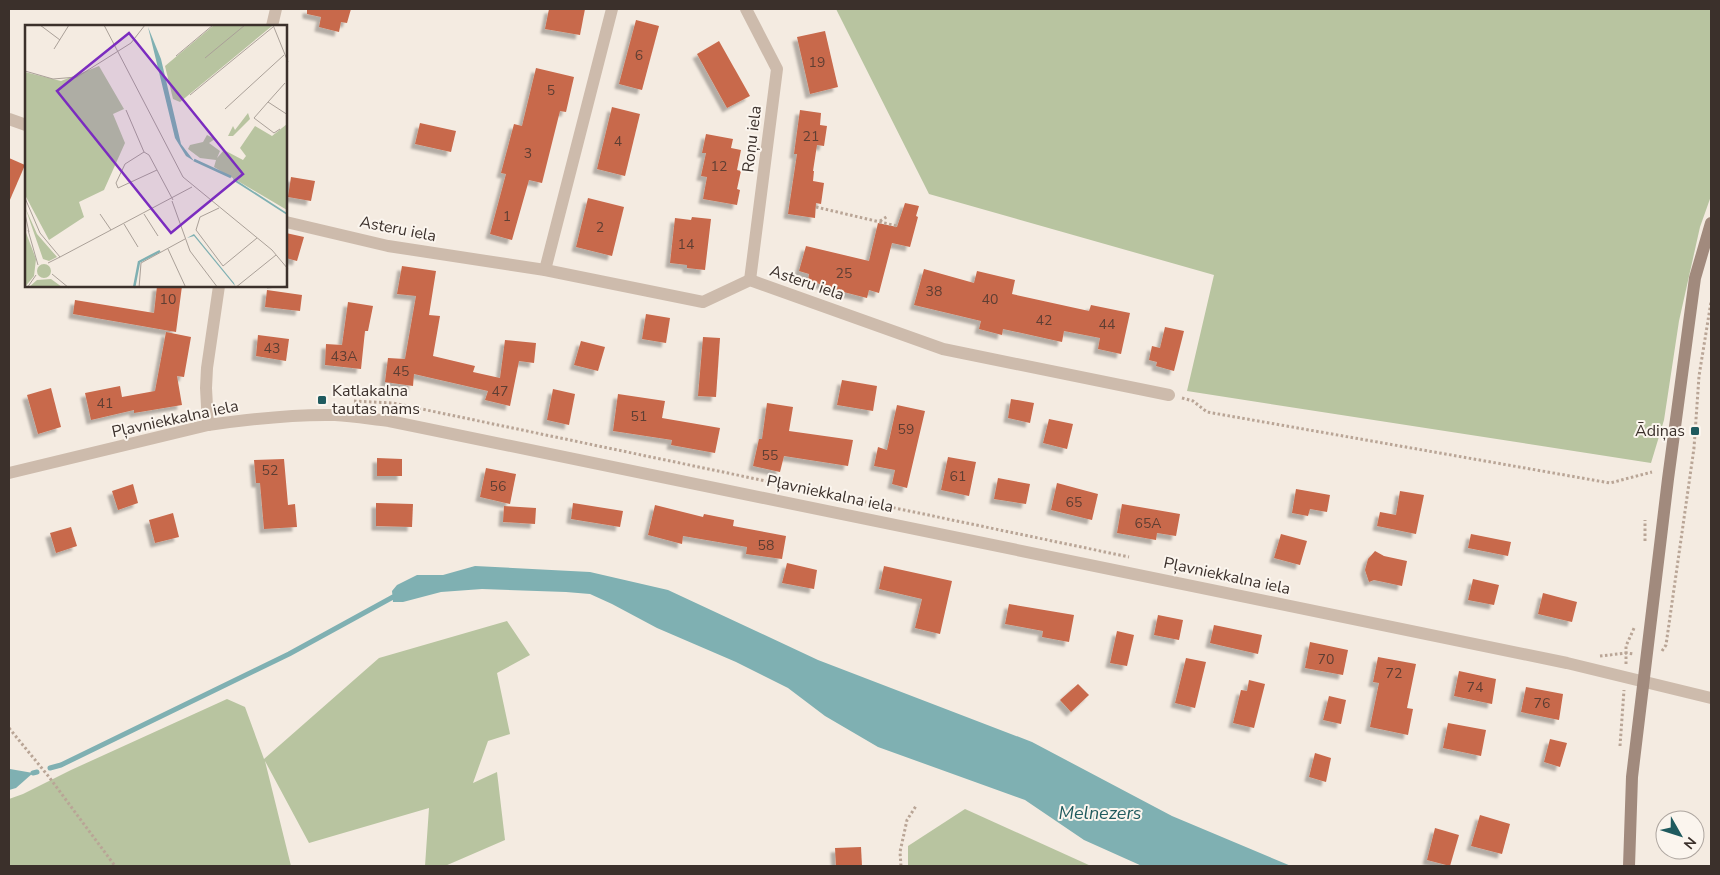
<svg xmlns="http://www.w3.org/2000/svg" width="1720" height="875" font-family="'Nunito Sans',sans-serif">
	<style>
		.green { fill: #b8c4a0 }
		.water { fill: #7fb0b2 }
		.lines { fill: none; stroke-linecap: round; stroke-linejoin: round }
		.stream { stroke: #7fb0b2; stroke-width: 5 }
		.building { fill: #c8694b; filter: url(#shadow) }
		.path { stroke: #b9a596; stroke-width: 3; stroke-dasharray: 2.5 2.5; stroke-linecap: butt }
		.street { stroke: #cdbbac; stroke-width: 12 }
		.secondary { stroke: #a18a7d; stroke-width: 12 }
		.poi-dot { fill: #1f5a5e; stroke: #fbf5ee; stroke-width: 2 }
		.labels { text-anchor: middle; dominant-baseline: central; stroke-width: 4; stroke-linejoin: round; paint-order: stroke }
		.number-label { font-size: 14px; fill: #5e3e33 }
		.street-label { font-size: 16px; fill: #3b302b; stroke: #fbf5ee }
		.poi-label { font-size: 16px; fill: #3b302b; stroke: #fbf5ee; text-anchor: start }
		.water-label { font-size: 18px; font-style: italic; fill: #1f5a5e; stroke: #fbf5ee }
		.inset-river { fill: none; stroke: #7fb0b2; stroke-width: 2.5 }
		.inset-road { fill: none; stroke: #aaa098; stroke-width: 1 }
		.view { fill: #7b2cbf; fill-opacity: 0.15; stroke: #7b2cbf; stroke-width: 2.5 }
		.inset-edge { fill: none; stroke: #3b302b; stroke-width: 2.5 }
	</style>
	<defs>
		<filter id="shadow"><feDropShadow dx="-4.5" dy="4.5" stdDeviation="1" flood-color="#0004"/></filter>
	</defs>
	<rect width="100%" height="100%" fill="#f4ebe1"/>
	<!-- green -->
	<g class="green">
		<polygon points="836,9 1711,9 1711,196 1700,227 1679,321 1664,420 1651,463 1187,391 1214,275 929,194"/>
		<polygon points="507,621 530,655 497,673 510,734 488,741 473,783 497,772 505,840 445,866 425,866 429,808 309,843 265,761 291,866 9,866 9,799 23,794 71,770 227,699 245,707 264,759 379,658"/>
		<polygon points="965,809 1091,866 908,866 908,846"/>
	</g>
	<!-- water -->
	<g class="water">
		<polygon points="475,566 590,572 668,590 818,660 1032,742 1172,816 1291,866 1142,866 1084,840 1025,800 878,747 825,716 788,688 736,662 657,628 612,604 590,594 566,592 482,589 441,592 403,602 393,602 392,591 397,585 417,575 443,575"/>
		<polygon points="9,769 10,769 33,773 16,788 9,790"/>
	</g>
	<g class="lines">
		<!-- stream -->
		<g class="stream">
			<polyline points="50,768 61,765 289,654 393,597"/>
			<polyline points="33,773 37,772"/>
		</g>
	</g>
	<!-- building -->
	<g class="building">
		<polygon points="307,9 351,9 347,23 341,22 339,32 319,27 321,17 307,14"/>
		<polygon points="549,9 585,9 580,35 545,29"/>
		<polygon points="636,20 659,26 642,90 619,84"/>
		<polygon points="825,31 838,87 810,94 797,37"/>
		<polygon points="719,41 750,96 727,108 697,54"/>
		<polygon points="536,68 574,77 566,112 560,111 542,183 529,180 512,240 490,234 506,174 501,173 514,124 522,126"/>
		<polygon points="612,107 640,114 625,176 597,169"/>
		<polygon points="800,110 821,113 820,125 827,126 824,146 817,145 813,171 814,171 813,181 824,183 821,204 816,203 815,218 788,214 797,154 794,154"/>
		<polygon points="420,123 456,131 451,152 415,144"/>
		<polygon points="706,134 733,139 731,148 741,150 737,170 741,171 737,189 740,190 737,205 703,199 707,177 701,176 706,153 702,153"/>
		<polygon points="9,158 25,165 9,202"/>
		<polygon points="291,177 315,181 311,201 288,197"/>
		<polygon points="588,198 624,207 612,256 576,247"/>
		<polygon points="905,203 919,206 916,216 918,217 910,247 892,243 879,293 869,290 867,298 824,287 824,285 808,281 809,274 799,271 806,246 869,261 878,223 897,227"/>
		<polygon points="692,217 711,219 705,270 687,268 687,265 670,263 675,218 691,220"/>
		<polygon points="286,233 304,237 297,261 286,258"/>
		<polygon points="402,266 436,271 429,315 440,316 433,356 475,366 473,372 500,378 505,340 536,343 534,363 519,361 510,406 485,400 488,391 414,374 413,386 385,382 388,358 405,359 416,296 397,294"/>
		<polygon points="924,269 974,283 977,271 1015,280 1012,294 1089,311 1091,305 1130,313 1121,354 1098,349 1100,338 1064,331 1062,342 1003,329 1002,335 979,329 981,321 914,305"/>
		<polygon points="157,286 182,286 176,332 73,314 75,300 154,313"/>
		<polygon points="267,290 302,295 300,311 265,307"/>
		<polygon points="348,302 373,306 368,331 365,331 361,369 325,365 326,344 342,345"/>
		<polygon points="646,314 670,318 666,343 642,339"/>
		<polygon points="1165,327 1184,331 1174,371 1156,366 1157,362 1149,360 1152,346 1160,348"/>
		<polygon points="166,332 191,337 184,377 177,376 182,405 134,413 134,410 91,420 85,393 120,386 122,397 155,391"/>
		<polygon points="258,335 289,339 286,361 256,356"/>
		<polygon points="703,337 720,338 716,397 698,396"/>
		<polygon points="581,341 605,347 598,371 574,365"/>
		<polygon points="842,380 877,386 873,411 837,405"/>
		<polygon points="51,388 61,427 38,434 27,395"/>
		<polygon points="553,389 575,394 569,425 547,420"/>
		<polygon points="618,394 665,401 662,418 720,428 715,453 671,445 672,440 613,431"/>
		<polygon points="1011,399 1034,403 1030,423 1008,418"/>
		<polygon points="767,403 793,407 789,431 853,440 848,466 784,456 780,472 753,466 759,439 762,439"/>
		<polygon points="897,405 925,411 907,488 892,484 895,470 874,466 878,447 887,450"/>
		<polygon points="1049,419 1073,424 1067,449 1043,443"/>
		<polygon points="948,457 976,462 969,496 941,490"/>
		<polygon points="377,458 402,459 402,476 377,476"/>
		<polygon points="284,459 288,505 295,504 297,527 264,529 260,483 256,483 254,460"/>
		<polygon points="486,468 516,474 510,504 480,497"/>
		<polygon points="998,478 1030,484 1026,504 994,499"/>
		<polygon points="1057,483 1098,494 1092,520 1051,510"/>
		<polygon points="133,484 138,503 118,510 112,491"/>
		<polygon points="1296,489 1330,495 1327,512 1310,509 1308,516 1292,513"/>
		<polygon points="1400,491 1424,495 1416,534 1377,526 1380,512 1396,515"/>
		<polygon points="376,503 413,504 412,527 376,526"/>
		<polygon points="573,503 623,511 620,527 571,519"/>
		<polygon points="1122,504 1180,514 1176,536 1157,533 1156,540 1117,533"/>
		<polygon points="655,505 703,517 704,514 734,520 733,526 786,536 782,559 746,554 747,547 683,536 682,544 648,535"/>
		<polygon points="504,506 536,508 535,524 503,522"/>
		<polygon points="173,513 179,537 155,543 149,520"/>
		<polygon points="71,527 77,546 56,553 50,533"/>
		<polygon points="1281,534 1307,541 1300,565 1274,558"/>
		<polygon points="1471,534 1511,542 1508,556 1468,548"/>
		<polygon points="1375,551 1384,556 1407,561 1402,586 1374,580 1369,582 1365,570 1368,559"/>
		<polygon points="787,563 817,570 814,589 782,583"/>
		<polygon points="884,566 952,581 940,634 915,628 922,599 879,589"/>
		<polygon points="1473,579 1499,585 1494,605 1468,600"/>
		<polygon points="1543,593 1577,602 1572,622 1538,614"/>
		<polygon points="1009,604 1074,615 1069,642 1042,637 1043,631 1005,624"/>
		<polygon points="1158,615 1183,620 1179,640 1154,635"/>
		<polygon points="1214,625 1262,635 1258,654 1210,643"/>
		<polygon points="1117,631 1134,635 1127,666 1110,663"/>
		<polygon points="1310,642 1348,650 1343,675 1305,668"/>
		<polygon points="1378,657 1416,664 1407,708 1413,709 1408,735 1370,727 1379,683 1373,682"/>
		<polygon points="1186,658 1206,662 1195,708 1175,703"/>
		<polygon points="1459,671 1496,679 1492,704 1454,696"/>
		<polygon points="1249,680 1265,684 1254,728 1233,723 1241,690 1247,691"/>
		<polygon points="1078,684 1089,695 1071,712 1060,700"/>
		<polygon points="1526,687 1563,694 1559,720 1521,712"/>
		<polygon points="1329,696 1346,700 1341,724 1323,720"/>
		<polygon points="1448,723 1486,730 1481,756 1443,748"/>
		<polygon points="1550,739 1567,743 1560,767 1544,762"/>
		<polygon points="1315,753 1331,758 1326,782 1309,777"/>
		<polygon points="1480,815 1510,824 1502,854 1471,846"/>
		<polygon points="1435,828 1459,835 1450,866 1427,860"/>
		<polygon points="861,847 862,866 836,866 835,848"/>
	</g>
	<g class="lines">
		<!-- path -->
		<g class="path">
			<polyline points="816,207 897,226"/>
			<polyline points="880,221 888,216"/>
			<polyline points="1182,398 1193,401 1207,412 1610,483 1652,472"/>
			<polyline points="354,401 393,403 1129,557"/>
			<polyline points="1645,541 1645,520"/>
			<polyline points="1662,651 1666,645 1694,448 1699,376 1711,302"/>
			<polyline points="1600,656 1627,653 1634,654"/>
			<polyline points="1626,664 1626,646 1635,626"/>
			<polyline points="9,728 49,777 115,866"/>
			<polyline points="1620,746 1624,690"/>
			<polyline points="901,866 900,852 907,820 916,806"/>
		</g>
		<!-- street -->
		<g class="street">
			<polyline points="746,9 777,69 750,280"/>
			<polyline points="272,26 276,9"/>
			<polyline points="9,119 26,125"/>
			<polyline points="286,222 388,246 545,270 703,302 750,280 943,349 1169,395"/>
			<polyline points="545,270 612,9"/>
			<polyline points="208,425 206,388 207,368 219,286"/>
			<path d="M 9,473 L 208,425 C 250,419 293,414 335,415 C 353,416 371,419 389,421 L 1567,663 L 1711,698"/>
		</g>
		<!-- secondary -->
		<polyline class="secondary" points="1629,866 1632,777 1668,479 1695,278 1711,223"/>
	</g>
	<!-- markers -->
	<g class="poi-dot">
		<rect x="317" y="395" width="10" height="10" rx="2.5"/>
		<rect x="1690" y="426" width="10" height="10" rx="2.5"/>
	</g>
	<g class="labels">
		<!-- number labels -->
		<g class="number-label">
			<text x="639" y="55">6</text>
			<text x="817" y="62">19</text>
			<text x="551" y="90">5</text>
			<text x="811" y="136">21</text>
			<text x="618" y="141">4</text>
			<text x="528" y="153">3</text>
			<text x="719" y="166">12</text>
			<text x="507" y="216">1</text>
			<text x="600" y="227">2</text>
			<text x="686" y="244">14</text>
			<text x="844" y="273">25</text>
			<text x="934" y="291">38</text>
			<text x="168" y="299">10</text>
			<text x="990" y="299">40</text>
			<text x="1044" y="320">42</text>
			<text x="1107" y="324">44</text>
			<text x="272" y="348">43</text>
			<text x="344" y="356">43A</text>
			<text x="401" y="371">45</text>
			<text x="500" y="391">47</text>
			<text x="105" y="403">41</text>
			<text x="639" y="416">51</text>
			<text x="906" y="429">59</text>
			<text x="770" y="455">55</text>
			<text x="270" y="470">52</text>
			<text x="958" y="476">61</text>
			<text x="498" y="486">56</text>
			<text x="1074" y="502">65</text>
			<text x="1148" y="523">65A</text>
			<text x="766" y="545">58</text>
			<text x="1326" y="659">70</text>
			<text x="1394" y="673">72</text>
			<text x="1475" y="687">74</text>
			<text x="1542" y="703">76</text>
		</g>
		<!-- street labels -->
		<g class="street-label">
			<text transform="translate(752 139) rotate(-83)">Roņu iela</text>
			<text transform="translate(398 229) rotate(11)">Asteru iela</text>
			<text transform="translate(807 283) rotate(19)">Asteru iela</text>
			<text transform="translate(175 419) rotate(-12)">Pļavniekkalna iela</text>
			<text transform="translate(830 494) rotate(12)">Pļavniekkalna iela</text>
			<text transform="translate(1227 576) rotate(12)">Pļavniekkalna iela</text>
		</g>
		<!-- poi labels -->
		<g class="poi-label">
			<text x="332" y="391">Katlakalna<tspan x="332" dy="18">tautas nams</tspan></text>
			<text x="1685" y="431" text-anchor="end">Ādiņas</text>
		</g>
		<!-- water labels -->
		<g class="water-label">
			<text x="1100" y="813">Melnezers</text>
		</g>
	</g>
	<!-- overview -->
	<g transform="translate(25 25)">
		<rect width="262" height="262" fill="#f4ebe1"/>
		<path d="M 189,0 L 247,1 L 155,77 L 148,74 L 140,41 ZM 74,41 L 99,84 L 88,89 L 100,118 L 79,165 L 54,177 L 59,192 L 24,215 L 0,170 L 0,47 L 36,56 ZM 223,88 L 225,94 L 208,111 L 203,111 L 208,101 L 210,105 ZM 262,99 L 262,185 L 189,142 L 191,135 L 175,133 L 163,124 L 165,120 L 178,117 L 182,110 L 190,114 L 184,118 L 195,126 L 192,133 L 199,125 L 218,135 L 221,131 L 215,123 L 230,101 L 247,111 ZM 0,182 L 12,209 L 32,232 L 24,236 L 18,234 ZM 0,205 L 11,234 L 9,251 L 0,262 ZM12 246a7 7 0 1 1 14 0a7 7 0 1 1-14 0ZM 26,254 L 37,262 L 3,263 L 12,255 Z" fill="#b8c4a0"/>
		<path d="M 123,2 L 136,34 L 156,119 L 169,136 L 161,131 L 150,113 ZM 208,153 L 262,188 L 262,190 L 209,156 ZM 169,209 L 209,258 L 210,261 L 169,211 L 162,213 Z" fill="#7fb0b2"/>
		<path class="inset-river" d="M 169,135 L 206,152M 109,263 L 114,237 L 135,226"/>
		<path class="inset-road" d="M 15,0 L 35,15M 79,0 L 158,152 L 247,225 L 263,244M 248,0 L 263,37M 29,24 L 44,0M 151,31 L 188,0M 180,33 L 220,0M 0,46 L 28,54 L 52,52 L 106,18 L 120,0M 260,58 L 243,77 L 263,90M 165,70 L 248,2M 243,77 L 229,93 L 249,108 L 255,104M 200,84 L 259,30M 101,85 L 119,127 L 124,130 L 148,175M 119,127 L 100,139 L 91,158 L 93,163 L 132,145M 0,173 L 15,208 L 35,232 L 23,238M 147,176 L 165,226 L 193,263M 194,183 L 175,192 L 171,205 L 198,241 L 232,213M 0,189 L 4,207M 75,189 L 86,205M 119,189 L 133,211M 99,199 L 113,222M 3,205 L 13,240M 143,224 L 161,263M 35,232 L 167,162M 27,249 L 44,263M 2,263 L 11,250M 114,263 L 116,238 L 160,214M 210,263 L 251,230M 242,263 L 263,261"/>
		<path class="view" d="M 104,8 L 218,149 L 146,208 L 32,66 Z"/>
		<rect width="262" height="262" class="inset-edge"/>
	</g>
	<!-- border -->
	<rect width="1720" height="875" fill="none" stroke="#3b302b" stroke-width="20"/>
	<!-- north arrow -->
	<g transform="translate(1680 835) rotate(129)"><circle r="24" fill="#fbf5ee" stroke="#aea6a0"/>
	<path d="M0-4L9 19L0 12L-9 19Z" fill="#1f5a5e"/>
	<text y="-8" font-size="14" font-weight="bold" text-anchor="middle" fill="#3b302b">N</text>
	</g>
</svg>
